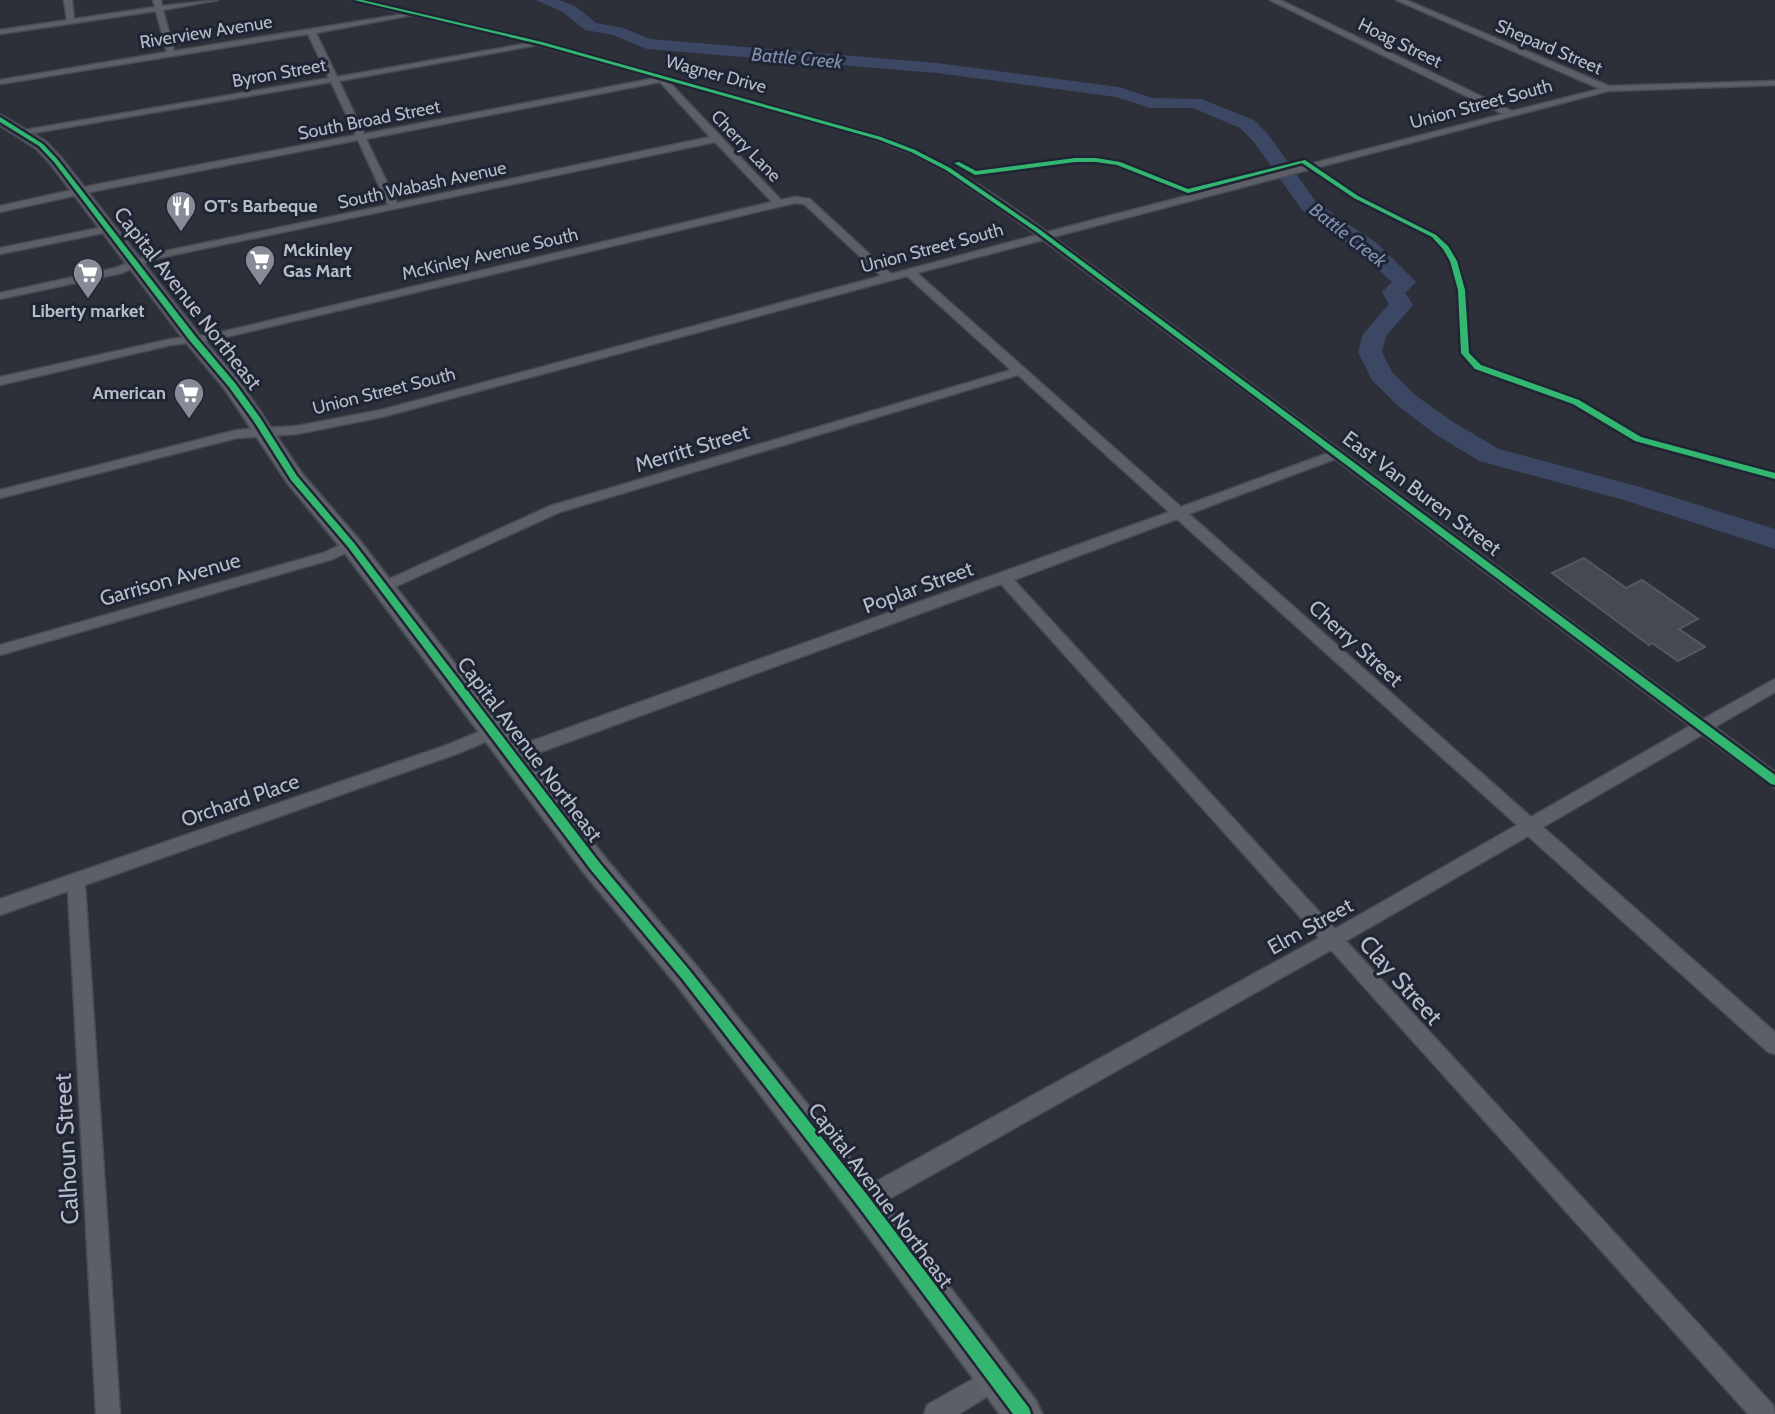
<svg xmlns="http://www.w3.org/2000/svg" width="1775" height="1414" font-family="Cabin,sans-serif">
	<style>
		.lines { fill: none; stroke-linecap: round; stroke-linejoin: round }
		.river { fill: #3c4763; fill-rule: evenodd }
		.building { fill: #474951; stroke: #545861; stroke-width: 2 }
		.street-casing { stroke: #484b52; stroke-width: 3 }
		.primary-casing { stroke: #4a4d56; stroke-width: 4 }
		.street { fill: #5d5f68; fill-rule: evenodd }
		.primary { fill: #5f6269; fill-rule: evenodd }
		.cycleway-casing { stroke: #1f2534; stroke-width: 5 }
		.cycleway { fill: #33b770; fill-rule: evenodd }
		.labels { text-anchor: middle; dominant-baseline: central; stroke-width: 6; stroke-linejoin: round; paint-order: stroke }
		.far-street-label { font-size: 18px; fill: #b7bcc9; stroke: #1f2534 }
		.far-poi-label { font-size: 18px; font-weight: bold; fill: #b7bcc9; stroke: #1f2534; text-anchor: start }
		.far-water-label { font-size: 19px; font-style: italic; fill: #808eaf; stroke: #1f2534 }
		.street-label { font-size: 21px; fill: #b7bcc9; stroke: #1f2534 }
		.near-street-label { font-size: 24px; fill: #b7bcc9; stroke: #1f2534 }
	</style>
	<rect width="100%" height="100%" fill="#2d3039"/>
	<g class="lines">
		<!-- river -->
		<polygon class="river" points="536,0 559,0 575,6 596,23 623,28 650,39 937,63 1119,87 1152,98 1201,99 1254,120 1268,134 1316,202 1378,244 1416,282 1405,293 1413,305 1386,336 1382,352 1392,372 1415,395 1453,422 1499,449 1644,488 1775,529 1775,549 1624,500 1479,461 1435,434 1397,405 1372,380 1358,352 1363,334 1389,304 1382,292 1392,282 1362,254 1302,210 1254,142 1240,128 1193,108 1150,108 1116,97 937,73 647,49 613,35 585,30 563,12"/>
	</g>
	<!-- building -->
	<polygon class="building" points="1584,558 1626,588 1642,580 1698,619 1679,629 1705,647 1678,661 1652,643 1649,645 1552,573"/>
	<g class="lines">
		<!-- street casing -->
		<g class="street-casing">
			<g id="street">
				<path d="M 64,0 L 72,0 L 74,19 L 155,7 L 153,0 L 161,0 L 162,6 L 218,0 L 163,10 L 174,51 L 404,14 L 352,0 L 365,0 L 543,41 L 882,136 C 942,159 995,194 1047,232 L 1503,114 L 1270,0 L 1280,0 L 1512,111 L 1600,89 L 1396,0 L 1406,0 L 1609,86 L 1775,81 L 1775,85 L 1608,91 L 1053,237 L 1703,719 L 1775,679 L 1775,692 L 1715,727 L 1775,772 L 1775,788 L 1702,735 L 1543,827 L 1775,1032 L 1775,1054 L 1768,1052 L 1528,836 L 1346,941 L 1773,1405 L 1775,1414 L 1748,1414 L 1331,950 L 871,1209 L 863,1212 L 855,1209 L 852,1201 L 855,1193 L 1319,938 L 1001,584 L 516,761 L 504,761 L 502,756 L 504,751 L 1169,512 L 1018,375 L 560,512 L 388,590 L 378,590 L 376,587 L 378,584 L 550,506 L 1011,370 L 907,276 L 382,417 L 297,434 L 237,438 L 0,498 L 0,490 L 237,430 L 297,426 L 381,410 L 881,276 L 804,204 L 795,203 L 213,340 L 171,345 L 0,385 L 0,377 L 171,339 L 213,334 L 772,202 L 715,142 L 154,259 L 122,273 L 0,299 L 0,293 L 115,268 L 151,254 L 388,205 L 358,140 L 100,190 L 0,212 L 0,206 L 99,184 L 356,135 L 331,82 L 22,135 L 22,131 L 25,130 L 329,78 L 308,34 L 0,84 L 0,80 L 167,52 L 156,11 L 0,34 L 0,30 L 67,20 ZM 412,15 L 530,43 L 337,77 L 316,33 ZM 537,45 L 656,78 L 364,134 L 339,81 ZM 668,81 L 876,140 L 910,153 L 945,171 L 1037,235 L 891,274 L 810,199 L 795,197 L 781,200 ZM 660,82 L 710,137 L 397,203 L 366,139 ZM 1043,240 L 1328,453 L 1181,507 L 917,273 ZM 1335,459 L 1690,726 L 1531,817 L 1189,514 ZM 1177,519 L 1517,825 L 1335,929 L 1014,580 Z"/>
				<polygon points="109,226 113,227 113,231 0,254 0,248"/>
				<polygon points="351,540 358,545 356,548 333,559 0,655 0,645 323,553"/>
				<polygon points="493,726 499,728 501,732 499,736 459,753 85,885 120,1414 96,1414 68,891 0,915 0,899 447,745"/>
				<polygon points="996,1366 1004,1370 1008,1378 1004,1386 959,1414 924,1414 927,1405"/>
			</g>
		</g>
		<!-- primary casing -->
		<g class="primary-casing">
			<polygon id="primary" points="0,115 46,142 61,158 199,335 239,381 302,474 359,540 605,858 697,967 875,1189 1036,1401 1042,1414 1000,1414 851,1213 677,985 585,874 343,550 287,482 225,389 187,343 51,164 36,148 0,125"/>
		</g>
		<!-- street -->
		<use href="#street" class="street"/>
		<!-- primary -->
		<use href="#primary" class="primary"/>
		<!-- cycleway casing -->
		<g class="cycleway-casing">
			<g id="cycleway">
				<polygon points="354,0 362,0 542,42 881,137 915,150 950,168 1039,229 1775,775 1775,785 1771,784 1035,231 946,170 911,152 877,139 539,44"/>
				<polygon points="0,117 43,144 58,160 196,337 235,383 261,419 297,476 354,543 599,862 691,972 868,1196 1029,1408 1031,1414 1013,1414 858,1206 683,980 591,870 348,547 291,480 253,420 229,387 190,341 54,162 39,146 0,122"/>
				<polygon points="1075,158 1096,158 1120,162 1188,189 1305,160 1358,196 1436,235 1448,246 1457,261 1465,290 1469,353 1481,365 1579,400 1641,437 1775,473 1775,479 1635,441 1573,404 1475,369 1461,353 1458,290 1450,261 1443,249 1432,237 1354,198 1302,163 1188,193 1117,165 1096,162 1075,162 975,175 954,163 959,162 976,171"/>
			</g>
		</g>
		<!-- cycleway -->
		<use href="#cycleway" class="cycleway"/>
	</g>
	<!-- icons -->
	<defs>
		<g id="restaurant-pin" transform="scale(1.575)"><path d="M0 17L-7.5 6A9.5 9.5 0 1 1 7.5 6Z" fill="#878b97" stroke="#1f2534"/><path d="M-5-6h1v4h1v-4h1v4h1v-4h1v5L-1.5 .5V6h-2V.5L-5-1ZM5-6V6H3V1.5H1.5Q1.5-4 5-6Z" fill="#fff"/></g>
		<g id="supermarket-pin" transform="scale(1.575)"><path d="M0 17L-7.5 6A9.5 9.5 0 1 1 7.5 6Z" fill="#878b97" stroke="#1f2534"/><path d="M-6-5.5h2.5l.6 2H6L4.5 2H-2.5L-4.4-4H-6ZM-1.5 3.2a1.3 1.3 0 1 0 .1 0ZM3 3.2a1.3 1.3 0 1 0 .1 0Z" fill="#fff"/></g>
	</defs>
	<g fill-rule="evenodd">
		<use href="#restaurant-pin" x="181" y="206"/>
		<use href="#supermarket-pin" x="260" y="260"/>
		<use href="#supermarket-pin" x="88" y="273"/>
		<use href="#supermarket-pin" x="189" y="393"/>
	</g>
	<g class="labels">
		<!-- far-street labels -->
		<g class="far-street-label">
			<text transform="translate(206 32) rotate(-9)">Riverview Avenue</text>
			<text transform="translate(1400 43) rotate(26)">Hoag Street</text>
			<text transform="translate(1549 47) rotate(23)">Shepard Street</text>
			<text transform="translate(279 73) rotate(-10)">Byron Street</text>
			<text transform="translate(716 74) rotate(15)">Wagner Drive</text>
			<text transform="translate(1481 104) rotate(-15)">Union Street South</text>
			<text transform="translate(369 120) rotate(-11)">South Broad Street</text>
			<text transform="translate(746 146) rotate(46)">Cherry Lane</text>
			<text transform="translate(422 185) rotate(-12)">South Wabash Avenue</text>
			<text transform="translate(932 248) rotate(-15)">Union Street South</text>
			<text transform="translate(490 254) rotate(-13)">McKinley Avenue South</text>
			<text transform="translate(384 391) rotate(-14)">Union Street South</text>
		</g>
		<!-- far-poi labels -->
		<g class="far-poi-label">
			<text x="204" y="206">OT's Barbeque</text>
			<text x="283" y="250">Mckinley<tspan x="283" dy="21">Gas Mart</tspan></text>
			<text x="88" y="311" text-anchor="middle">Liberty market</text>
			<text x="166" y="393" text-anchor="end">American</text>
		</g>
		<!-- far-water labels -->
		<g class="far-water-label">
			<text transform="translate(797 58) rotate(5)">Battle Creek</text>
			<text transform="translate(1348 235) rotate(38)">Battle Creek</text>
		</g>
		<!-- street labels -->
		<g class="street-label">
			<text transform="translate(188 298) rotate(52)">Capital Avenue Northeast</text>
			<text transform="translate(692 448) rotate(-17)">Merritt Street</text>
			<text transform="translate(1422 493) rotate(37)">East Van Buren Street</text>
			<text transform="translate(170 579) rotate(-16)">Garrison Avenue</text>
			<text transform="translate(918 587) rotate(-20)">Poplar Street</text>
			<text transform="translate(1356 643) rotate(42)">Cherry Street</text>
			<text transform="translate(530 749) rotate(53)">Capital Avenue Northeast</text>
			<text transform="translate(240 800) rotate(-19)">Orchard Place</text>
			<text transform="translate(1310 926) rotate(-29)">Elm Street</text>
			<text transform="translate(881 1195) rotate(53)">Capital Avenue Northeast</text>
		</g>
		<!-- near-street labels -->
		<g class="near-street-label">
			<text transform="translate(1401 980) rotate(48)">Clay Street</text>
			<text transform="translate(66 1149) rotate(-93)">Calhoun Street</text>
		</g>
	</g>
</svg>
